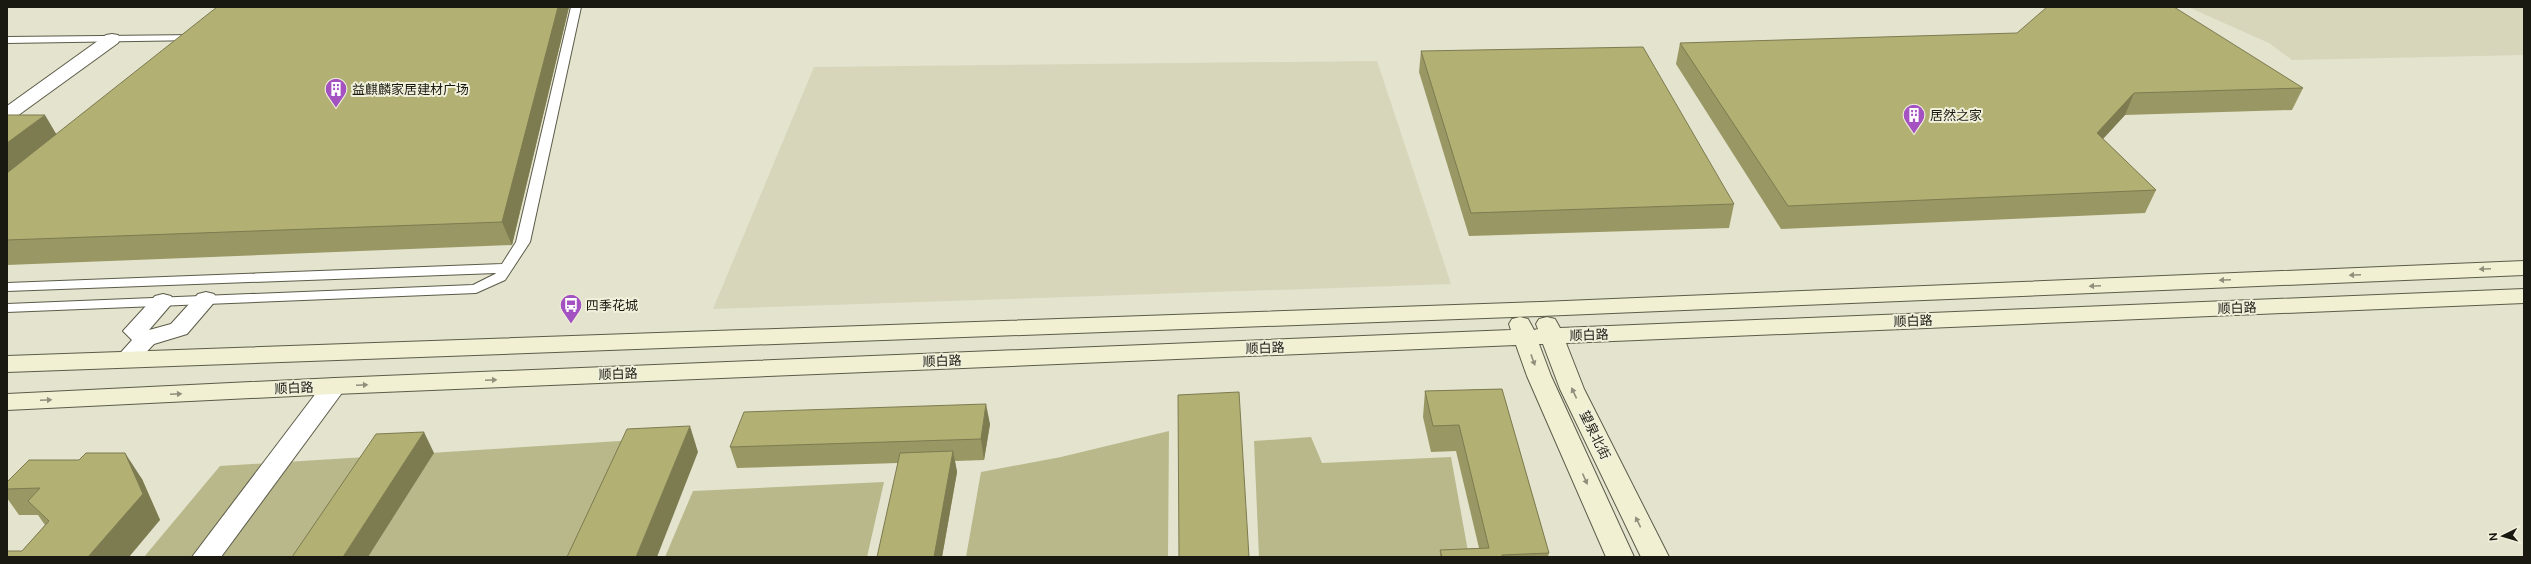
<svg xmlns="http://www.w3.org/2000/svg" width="2531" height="564" font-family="'Public Sans','Noto Sans SC',sans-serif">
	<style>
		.built { fill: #d7d6bb }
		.green { fill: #b9b88b }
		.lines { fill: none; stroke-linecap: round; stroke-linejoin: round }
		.lane-casing { stroke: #5b5b49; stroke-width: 2 }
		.street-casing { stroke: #5b5b49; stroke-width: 2 }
		.secondary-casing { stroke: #5b5b49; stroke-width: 2 }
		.lane { fill: #fff; fill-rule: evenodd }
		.street { fill: #fff; fill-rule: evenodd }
		.secondary { fill: #f1f0d3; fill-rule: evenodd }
		.wall { fill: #999763 }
		.shaded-wall { fill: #7d7b50 }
		.building { fill: #b2b073; stroke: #7d7b50 }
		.oneway { fill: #908f7c }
		.labels { text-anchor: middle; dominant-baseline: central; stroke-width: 4; stroke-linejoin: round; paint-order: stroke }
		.poi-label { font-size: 13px; fill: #191912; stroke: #f0f0db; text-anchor: start }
		.street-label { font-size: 13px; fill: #191912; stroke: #f0f0db }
	</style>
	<rect width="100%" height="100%" fill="#e3e3ce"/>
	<!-- built -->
	<g class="built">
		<polygon points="2188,7 2524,7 2524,55 2292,60 2269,43"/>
		<polygon points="1377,61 1451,284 713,309 814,67"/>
	</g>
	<!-- green -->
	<g class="green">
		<polygon points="1169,431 1168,557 966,557 981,472 1061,457"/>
		<polygon points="1311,437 1322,463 1451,457 1469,557 1259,557 1254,441"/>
		<polygon points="636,440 583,557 144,557 220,466"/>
		<polygon points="884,482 867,557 665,557 693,491"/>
	</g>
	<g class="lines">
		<!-- lane casing -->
		<g class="lane-casing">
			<g id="lane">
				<polygon points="571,7 581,7 530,242 505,280 476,293 7,312 7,304 473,285 495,274 496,273 7,291 7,283 502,264 516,242"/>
				<polygon points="197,35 201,36 201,40 7,43 7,37"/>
			</g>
		</g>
		<!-- street casing -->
		<g class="street-casing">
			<g id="street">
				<polygon points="112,34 118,35 120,39 118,43 13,119 7,121 7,106 106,35"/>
				<polygon points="206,292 214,294 217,299 187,334 154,344 135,364 127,366 119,364 115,359 132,340 123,331 155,296 163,294 171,296 174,301 149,330 171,324 198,294"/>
				<polygon points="335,378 344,380 347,386 221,557 192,557 326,380"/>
			</g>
		</g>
		<!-- secondary casing -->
		<g class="secondary-casing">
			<g id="secondary">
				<polygon points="2524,261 2524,275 1541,316 7,372 7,356 1541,302"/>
				<polygon points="2524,289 2524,303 1566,343 1584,389 1669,557 1641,557 1560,389 1543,344 1539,344 1551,376 1634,557 1606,557 1527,376 1516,345 335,394 7,410 7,394 335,378 1511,330 1509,324 1512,319 1520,317 1528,319 1534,330 1538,329 1536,324 1539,319 1547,317 1555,319 1560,328"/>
			</g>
		</g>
		<!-- lane -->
		<use href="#lane" class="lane"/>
		<!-- street -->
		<use href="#street" class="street"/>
		<!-- secondary -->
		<use href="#secondary" class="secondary"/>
	</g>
	<!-- wall -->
	<g class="wall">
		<polygon points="569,7 512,245 7,265 7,115 57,134"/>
		<polygon points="1680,43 2303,88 2292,110 2125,115 2103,139 2156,190 2145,213 1781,229 1676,64"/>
		<polygon points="1421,51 1734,204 1729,228 1469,236 1419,72"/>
		<polygon points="1502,389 1549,553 1548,557 1440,557 1440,550 1479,548 1456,451 1431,452 1423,417 1425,391"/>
		<polygon points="990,424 984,460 955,461 957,472 942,557 877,557 898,463 737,468 730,447"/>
		<polygon points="79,460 142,479 160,520 22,551 45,525 38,515 19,515 7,498 7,482"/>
	</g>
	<!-- shaded-wall -->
	<g class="shaded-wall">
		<polygon points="558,7 569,7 512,245 502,222"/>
		<polygon points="2134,93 2125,115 2088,155 2097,133"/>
		<polygon points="45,115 58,137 7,177 7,143"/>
		<polygon points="986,404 990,424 984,460 981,439"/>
		<polygon points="690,426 698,452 657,557 636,557"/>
		<polygon points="424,432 434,453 368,557 343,557"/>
		<polygon points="953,451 957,472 942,557 934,557"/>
		<polygon points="125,453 142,479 160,520 129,557 88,557"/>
	</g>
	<!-- building -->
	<g class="building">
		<polygon points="217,7 558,7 502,222 7,240 7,173"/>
		<polygon points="2047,7 2174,7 2303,88 2134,93 2097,133 2156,190 1788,206 1680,43 2017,33"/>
		<polygon points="1643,47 1734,204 1471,213 1421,51"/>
		<polygon points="7,115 45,115 7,143"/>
		<polygon points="1502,389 1549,553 1502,555 1502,557 1442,557 1440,550 1489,548 1459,425 1433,426 1425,391"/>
		<polygon points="1239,392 1249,557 1179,557 1178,395"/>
		<polygon points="986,404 981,439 730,447 744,412"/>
		<polygon points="690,426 636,557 567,557 627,429"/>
		<polygon points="424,432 343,557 292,557 376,434"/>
		<polygon points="953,451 934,557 877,557 900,453"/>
		<polygon points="86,453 125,453 143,494 88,557 7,557 7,551 22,551 49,521 28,501 40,488 7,489 7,482 29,460 79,460"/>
	</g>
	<!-- one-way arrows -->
	<defs><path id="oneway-solid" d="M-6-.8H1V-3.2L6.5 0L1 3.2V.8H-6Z"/></defs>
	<g class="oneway">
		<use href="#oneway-solid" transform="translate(2485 269) rotate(178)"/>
		<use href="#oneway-solid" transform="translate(2355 275) rotate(178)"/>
		<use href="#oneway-solid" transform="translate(2225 280) rotate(178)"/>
		<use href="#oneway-solid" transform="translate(2095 286) rotate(178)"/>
		<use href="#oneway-solid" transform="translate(1533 360) rotate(70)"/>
		<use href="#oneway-solid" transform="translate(491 380) rotate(-2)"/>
		<use href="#oneway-solid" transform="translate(362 385) rotate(-2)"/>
		<use href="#oneway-solid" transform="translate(1574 393) rotate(-115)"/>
		<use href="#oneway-solid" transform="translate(176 394) rotate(-3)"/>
		<use href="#oneway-solid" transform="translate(46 400) rotate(-3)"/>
		<use href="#oneway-solid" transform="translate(1585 479) rotate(66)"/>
		<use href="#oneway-solid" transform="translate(1638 522) rotate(-116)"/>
	</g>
	<!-- icons -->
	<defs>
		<g id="building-pin" transform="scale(1.15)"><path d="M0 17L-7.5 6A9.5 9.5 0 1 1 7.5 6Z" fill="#a451c1" stroke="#f0f0db"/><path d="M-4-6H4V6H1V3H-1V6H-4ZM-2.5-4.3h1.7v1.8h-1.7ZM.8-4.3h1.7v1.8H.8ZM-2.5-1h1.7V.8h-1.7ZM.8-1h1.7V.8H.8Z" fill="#fff"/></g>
		<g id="bus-pin" transform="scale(1.15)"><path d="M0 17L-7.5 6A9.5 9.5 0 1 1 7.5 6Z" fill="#a451c1" stroke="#f0f0db"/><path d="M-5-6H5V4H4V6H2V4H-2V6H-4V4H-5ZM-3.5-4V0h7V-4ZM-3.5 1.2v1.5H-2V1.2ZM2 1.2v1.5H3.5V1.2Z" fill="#fff"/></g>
	</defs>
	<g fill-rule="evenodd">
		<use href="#building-pin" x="336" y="89"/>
		<use href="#building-pin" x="1914" y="115"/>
		<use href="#bus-pin" x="571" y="305"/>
	</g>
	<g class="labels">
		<!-- poi labels -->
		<g class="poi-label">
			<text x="352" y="89">益麒麟家居建材广场</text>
			<text x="1930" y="115">居然之家</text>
			<text x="586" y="305">四季花城</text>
		</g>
		<!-- street labels -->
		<g class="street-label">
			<text transform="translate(2237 308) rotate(-2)">顺白路</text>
			<text transform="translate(1913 321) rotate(-2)">顺白路</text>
			<text transform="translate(1589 335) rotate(-2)">顺白路</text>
			<text transform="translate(1265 348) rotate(-2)">顺白路</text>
			<text transform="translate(942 361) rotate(-2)">顺白路</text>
			<text transform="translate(618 374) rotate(-2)">顺白路</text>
			<text transform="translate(294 388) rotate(-3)">顺白路</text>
			<text transform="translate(1595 435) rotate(64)">望泉北街</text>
		</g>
	</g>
	<!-- border -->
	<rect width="2531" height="564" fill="none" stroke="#191912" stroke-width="16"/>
	<!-- north arrow -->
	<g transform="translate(2503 536) rotate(265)" stroke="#f0f0db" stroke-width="3" paint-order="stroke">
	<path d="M0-3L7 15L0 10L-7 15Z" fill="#191912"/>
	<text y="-6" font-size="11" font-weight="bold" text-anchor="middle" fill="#191912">N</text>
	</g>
</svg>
